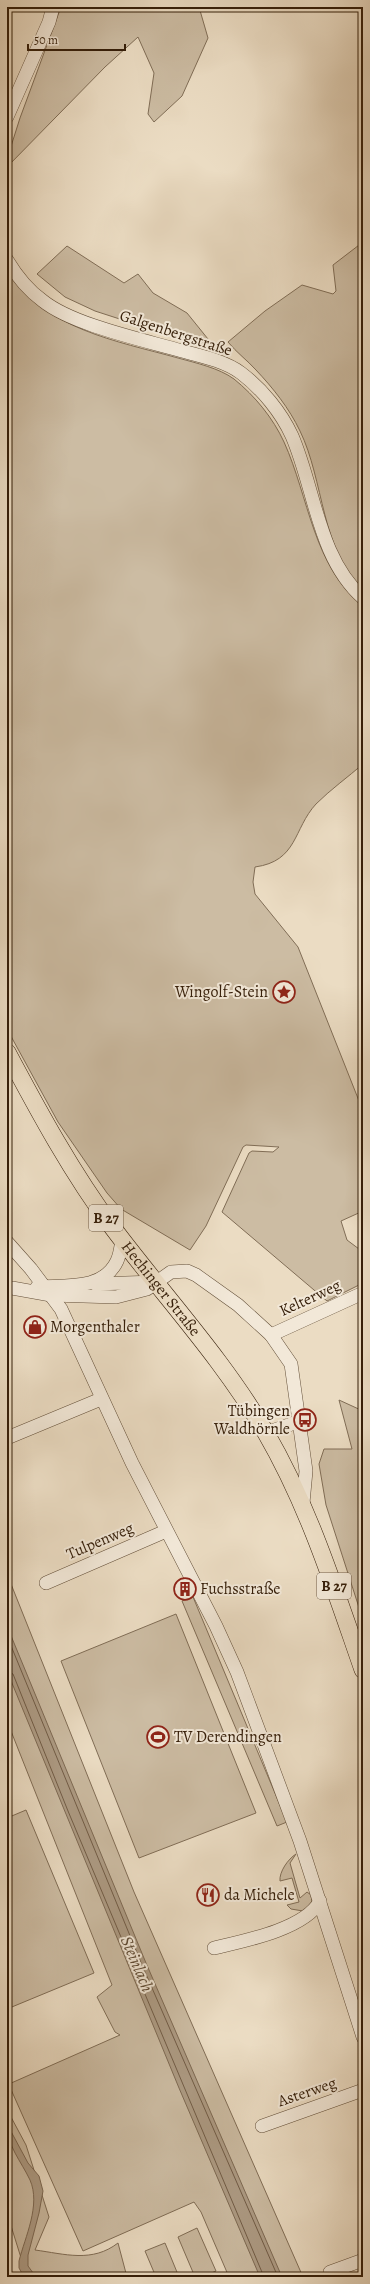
<svg xmlns="http://www.w3.org/2000/svg" width="370" height="2284" font-family="Alegreya,serif">
	<style>
		.green { fill: #ccbca3; stroke: #806d56 }
		.water { fill: #ad9b84; stroke: #7d6953 }
		.lines { fill: none; stroke-linecap: round; stroke-linejoin: round }
		.shore { stroke: #715c46; stroke-width: 1 }
		.minor-casing { stroke: #624e38; stroke-width: 14 }
		.major-casing { stroke: #351e09; stroke-width: 18 }
		.minor { stroke: #f2e8d8; stroke-width: 13 }
		.major { stroke: #ebdcc3; stroke-width: 17 }
		.labels { text-anchor: middle; dominant-baseline: central; stroke-width: 4; stroke-linejoin: round; paint-order: stroke }
		.shield { fill: #f2e8d8; stroke: #6e5b47; stroke-width: 1 }
		.shield-label { font-size: 15px; font-weight: bold; fill: #351e09 }
		.street-label { font-size: 16px; fill: #351e09; stroke: #f2e8d8 }
		.poi-label { font-size: 16px; fill: #351e09; stroke: #f2e8d8; text-anchor: start }
		.water-label { font-size: 17px; font-style: italic; fill: #5f4a34; stroke: #f2e8d8 }
	</style>
	<rect width="100%" height="100%" fill="#ebdcc3"/>
	<filter id="stains"><feTurbulence type="fractalNoise" baseFrequency=".005" numOctaves="4"/><feColorMatrix values="0 0 0 0 .2 0 0 0 0 .09 0 0 0 0 .02 0 0 0 .5 -.17"/></filter>
	<radialGradient id="worn" r=".72"><stop offset=".6" stop-color="#630" stop-opacity="0"/><stop offset="1" stop-color="#630" stop-opacity=".3"/></radialGradient>
	<!-- green -->
	<g class="green">
		<polygon points="61,7 131,7 133,10 137,7 199,7 208,38 182,96 154,122 148,114 154,73 138,37 105,67 7,167 7,159 20,118"/>
		<path d="M 363,242 L 363,590 C 321,551 324,480 300,431 C 289,408 273,388 256,370 C 247,360 237,353 228,342 L 265,311 L 302,285 L 333,294 L 336,291 L 333,265 Z"/>
		<polygon points="67,246 124,283 138,274 153,293 187,313 208,339 200,345 95,311 65,297 37,274"/>
		<path d="M 7,271 C 44,329 117,341 178,358 C 196,363 219,368 234,379 C 255,396 273,418 284,442 C 309,497 313,567 363,606 L 363,764 C 348,777 330,790 316,804 C 293,829 298,861 255,867 L 253,882 L 255,894 L 298,947 L 363,1111 L 363,1211 L 341,1221 L 347,1240 L 359,1249 L 363,1248 L 363,1283 L 327,1301 L 222,1212 L 249,1153 L 252,1151 L 273,1152 L 279,1147 L 246,1145 L 243,1147 L 206,1226 L 190,1250 L 121,1209 L 107,1193 L 58,1122 L 7,1029 Z"/>
		<polygon points="339,1400 363,1411 363,1620 326,1505 319,1464 324,1449 352,1449"/>
		<path d="M 7,1574 L 134,1892 L 303,2277 L 229,2277 L 201,2212 L 194,2202 L 83,2251 L 9,2085 L 11,2117 L 26,2145 L 49,2217 L 35,2250 C 65,2254 92,2263 118,2243 L 127,2277 L 27,2277 L 7,2213 L 7,2073 L 9,2084 L 120,2035 L 115,2032 L 97,1997 L 112,1985 L 7,1721 Z"/>
		<polygon points="193,1597 287,1822 277,1826 182,1601"/>
		<polygon points="176,1614 256,1813 139,1858 61,1661"/>
		<polygon points="26,1810 94,1973 7,2009 7,1818"/>
		<path d="M 296,1854 L 290,1863 L 300,1898 L 307,1892 L 311,1895 L 312,1902 L 303,1911 L 291,1909 L 287,1905 L 299,1902 L 292,1878 L 280,1881 C 279,1872 288,1859 296,1854 Z"/>
		<polygon points="197,2228 216,2271 202,2277 195,2277 178,2237"/>
		<polygon points="165,2243 179,2277 156,2277 145,2251"/>
	</g>
	<!-- water -->
	<g class="water">
		<polygon points="7,1626 146,1963 282,2277 260,2277 179,2088 7,1671"/>
		<path d="M 7,2124 L 28,2163 L 39,2176 L 43,2191 L 39,2213 L 28,2255 L 28,2266 L 36,2277 L 24,2277 L 19,2268 L 19,2261 C 25,2237 41,2205 30,2180 C 21,2161 7,2146 7,2124 Z"/>
	</g>
	<g class="lines">
		<!-- shore -->
		<g class="shore">
			<polyline points="7,1636 142,1965 278,2277"/>
			<polyline points="7,1671 13,1674 68,1811 264,2277"/>
		</g>
		<!-- minor casing -->
		<g class="minor-casing">
			<g id="minor">
				<polyline points="7,117 49,22 53,7"/>
				<path d="M 7,260 C 16,275 29,291 43,301 C 73,325 144,340 182,351 C 201,356 225,361 241,373 C 262,389 281,412 292,436 C 315,489 318,558 363,598"/>
				<polyline points="7,1242 31,1269 61,1309 132,1463 216,1626 237,1672 300,1841 363,2037"/>
				<polyline points="95,1284 156,1282"/>
				<path d="M 37,1287 C 65,1285 103,1291 117,1261 C 120,1255 121,1246 122,1240"/>
				<polyline points="12,1288 51,1295 116,1297 147,1289 171,1272 187,1271 196,1275 238,1305 271,1335 291,1364 306,1471 303,1503"/>
				<polyline points="271,1335 363,1293"/>
				<polyline points="266,1433 300,1421"/>
				<polyline points="7,1438 101,1399"/>
				<polyline points="46,1583 166,1531"/>
				<path d="M 214,1948 C 244,1941 305,1929 320,1901"/>
				<polyline points="262,2126 363,2090"/>
				<polyline points="330,2272 363,2260"/>
			</g>
		</g>
		<!-- major casing -->
		<g class="major-casing">
			<g id="major">
				<path id="s1" d="M 7,1052 C 39,1112 72,1173 113,1228 C 164,1296 223,1359 266,1433 C 309,1507 335,1590 363,1670"/>
			</g>
		</g>
		<!-- minor -->
		<use href="#minor" class="minor"/>
		<!-- major -->
		<use href="#major" class="major"/>
	</g>
	<!-- icons -->
	<defs>
		<g id="sight-ring" transform="scale(1.15)"><circle r="9.5" fill="#f2e8d8" stroke="#8f2418" stroke-width="1.5"/><path d="M0-6L1.8-2.2L6-1.7L2.9 1.2L3.7 5.4L0 3.3L-3.7 5.4L-2.9 1.2L-6-1.7L-1.8-2.2Z" fill="#8f2418"/></g>
		<g id="shop-ring" transform="scale(1.15)"><circle r="9.5" fill="#f2e8d8" stroke="#8f2418" stroke-width="1.5"/><path d="M-5-2.5h2.3a2.7 3.5 0 0 1 5.4 0H5L5.5 6h-11ZM-1.5-2.5h3a1.5 2.3 0 0 0-3 0Z" fill="#8f2418"/></g>
		<g id="bus-ring" transform="scale(1.15)"><circle r="9.5" fill="#f2e8d8" stroke="#8f2418" stroke-width="1.5"/><path d="M-5-6H5V4H4V6H2V4H-2V6H-4V4H-5ZM-3.5-4V0h7V-4ZM-3.5 1.2v1.5H-2V1.2ZM2 1.2v1.5H3.5V1.2Z" fill="#8f2418"/></g>
		<g id="building-ring" transform="scale(1.15)"><circle r="9.5" fill="#f2e8d8" stroke="#8f2418" stroke-width="1.5"/><path d="M-4-6H4V6H1V3H-1V6H-4ZM-2.5-4.3h1.7v1.8h-1.7ZM.8-4.3h1.7v1.8H.8ZM-2.5-1h1.7V.8h-1.7ZM.8-1h1.7V.8H.8Z" fill="#8f2418"/></g>
		<g id="stadium-ring" transform="scale(1.15)"><circle r="9.5" fill="#f2e8d8" stroke="#8f2418" stroke-width="1.5"/><path d="M0-5a6.5 5 0 1 0 0 10a6.5 5 0 1 0 0-10ZM-3.5-1.8h7v3.6h-7Z" fill="#8f2418"/></g>
		<g id="restaurant-ring" transform="scale(1.15)"><circle r="9.5" fill="#f2e8d8" stroke="#8f2418" stroke-width="1.5"/><path d="M-5-6h1v4h1v-4h1v4h1v-4h1v5L-1.5 .5V6h-2V.5L-5-1ZM5-6V6H3V1.5H1.5Q1.5-4 5-6Z" fill="#8f2418"/></g>
	</defs>
	<g fill-rule="evenodd">
		<use href="#sight-ring" x="284" y="992"/>
		<use href="#shop-ring" x="35" y="1327"/>
		<use href="#bus-ring" x="305" y="1420"/>
		<use href="#building-ring" x="185" y="1589"/>
		<use href="#stadium-ring" x="158" y="1737"/>
		<use href="#restaurant-ring" x="208" y="1895"/>
	</g>
	<g class="labels">
		<!-- shield labels -->
		<g class="shield">
			<rect x="89" y="1205" width="34" height="26" rx="3"/>
			<rect x="317" y="1573" width="34" height="26" rx="3"/>
		</g>
		<g class="shield-label">
			<text x="106" y="1218">B 27</text>
			<text x="334" y="1586">B 27</text>
		</g>
		<!-- street labels -->
		<g class="street-label">
			<text transform="translate(176 333) rotate(18)">Galgenbergstraße</text>
			<text stroke="none"><textPath href="#s1" startOffset="283">Hechinger Straße</textPath></text>
			<text transform="translate(310 1298) rotate(-25)">Kelterweg</text>
			<text transform="translate(100 1541) rotate(-23)">Tulpenweg</text>
			<text transform="translate(307 2092) rotate(-19)">Asterweg</text>
		</g>
		<!-- poi labels -->
		<g class="poi-label">
			<text x="268" y="992" text-anchor="end">Wingolf-Stein</text>
			<text x="50" y="1327">Morgenthaler</text>
			<text x="290" y="1411" text-anchor="end">Tübingen<tspan x="290" dy="18">Waldhörnle</tspan></text>
			<text x="200" y="1589">Fuchsstraße</text>
			<text x="174" y="1737">TV Derendingen</text>
			<text x="224" y="1895">da Michele</text>
		</g>
		<!-- water labels -->
		<g class="water-label">
			<text transform="translate(137 1964) rotate(67)">Steinlach</text>
		</g>
	</g>
	<!-- margin -->
	<rect width="370" height="2284" fill="none" stroke="#ebdcc3" stroke-width="24"/>
	<rect x="8" y="8" width="354" height="2268" fill="none" stroke="#351e09" stroke-width="2"/>
	<rect x="12" y="12" width="346" height="2260" fill="none" stroke="#351e09"/>
	<!-- scale -->
	<path d="M28 44v6h97v-6" fill="none" stroke="#351e09" stroke-width="2"/>
	<text x="34" y="44" font-size="12" fill="#351e09" stroke="#f2e8d8" stroke-width="3" paint-order="stroke">50 m</text>
	<rect width="100%" height="100%" filter="url(#stains)"/>
	<rect width="100%" height="100%" fill="url(#worn)"/>
</svg>
